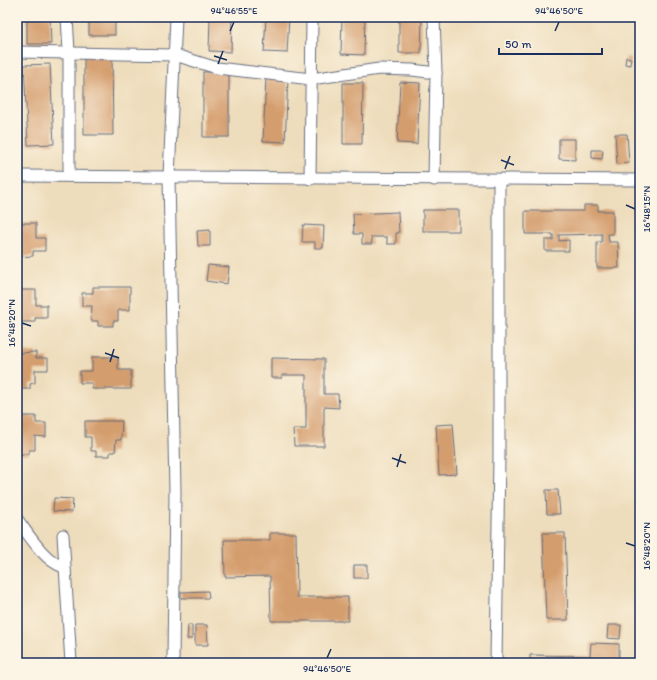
<svg xmlns="http://www.w3.org/2000/svg" width="657" height="680" font-family="Itim,sans-serif">
	<style>
		.building { fill: #d49d6d }
		.lines { fill: none; stroke-linecap: round; stroke-linejoin: round }
		.street-casing { stroke: #656c7f; stroke-width: 13 }
		.street { stroke: #fff; stroke-width: 11 }
		.ticks { fill: none; stroke: #1b2f5e; stroke-width: 1.5 }
		.neatline { fill: none; stroke: #1b2f5e; stroke-width: 1.5 }
		.ticks-label { font-size: 10px; text-anchor: middle; fill: #1b2f5e }
	</style>
	<rect width="100%" height="100%" fill="#fcf5e5"/>
	<filter id="ink" filterUnits="userSpaceOnUse"><feTurbulence type="fractalNoise" baseFrequency=".025" numOctaves="2"/><feDisplacementMap in="SourceGraphic" scale="8" xChannelSelector="R" yChannelSelector="G"/><feConvolveMatrix kernelMatrix="1 2 1 2 8 2 1 2 1" color-interpolation-filters="sRGB"/></filter>
	<filter id="wash" filterUnits="userSpaceOnUse"><feTurbulence type="fractalNoise" baseFrequency=".012" numOctaves="4" result="noise"/><feDisplacementMap in="SourceGraphic" scale="16" xChannelSelector="R" yChannelSelector="G"/><feGaussianBlur stdDeviation="0.9" result="paint"/><feColorMatrix in="noise" values="0 0 0 0 0 0 0 0 0 0 0 0 0 0 0 0 0 1.4 0 .05"/><feComposite in="paint" operator="in"/></filter>
	<g filter="url(#wash)">
		<rect width="100%" height="100%" fill="#eeddbc"/>
		<g id="blocks">
			<!-- building -->
			<g class="building">
				<polygon points="27,17 50,17 51,44 27,44"/>
				<rect x="89" y="17" width="26" height="18"/>
				<polygon points="210,17 232,17 231,52 209,51"/>
				<polygon points="266,17 289,17 287,53 264,52"/>
				<polygon points="342,17 365,17 364,55 341,54"/>
				<polygon points="399,17 422,17 421,53 399,53"/>
				<polygon points="84,54 112,54 113,135 84,135"/>
				<polygon points="626,57 631,58 630,65 625,64"/>
				<polygon points="50,64 54,144 28,145 24,65"/>
				<rect x="203" y="72" width="26" height="65"/>
				<polygon points="266,78 288,79 285,142 263,141"/>
				<polygon points="400,82 420,83 417,144 397,143"/>
				<polygon points="343,83 363,83 362,144 343,144"/>
				<polygon points="615,134 627,134 629,163 617,164"/>
				<polygon points="637,138 640,138 640,158 638,158"/>
				<polygon points="559,139 575,139 575,160 559,159"/>
				<polygon points="592,150 603,150 602,159 592,158"/>
				<polygon points="584,205 598,205 598,211 613,211 613,234 608,234 609,242 618,242 619,268 597,268 597,242 602,242 602,234 559,235 559,241 569,240 569,251 545,251 545,240 553,240 553,234 525,234 525,211 584,211"/>
				<rect x="423" y="210" width="36" height="21"/>
				<polygon points="398,212 399,233 396,233 396,244 387,244 387,237 371,237 372,244 362,244 362,234 354,234 353,214"/>
				<polygon points="17,223 36,223 36,238 45,238 45,251 33,251 33,256 17,257"/>
				<polygon points="303,225 324,226 323,248 315,248 315,242 302,242"/>
				<polygon points="210,230 210,246 198,246 197,231"/>
				<polygon points="208,265 229,267 227,284 206,281"/>
				<polygon points="93,287 130,287 130,310 118,310 118,321 113,321 113,326 98,326 98,321 91,321 92,306 82,306 82,293 93,293"/>
				<polygon points="17,290 36,290 36,305 47,305 47,318 35,318 35,322 17,322"/>
				<polygon points="36,352 36,358 48,358 48,370 35,370 35,383 30,384 30,389 17,389 17,353"/>
				<polygon points="92,357 118,357 118,370 131,370 131,389 92,389 92,383 80,383 80,371 92,371"/>
				<polygon points="271,358 324,359 324,394 338,394 339,408 324,407 324,446 294,446 293,429 306,429 306,375 282,375 282,378 271,378"/>
				<polygon points="22,416 36,416 36,423 46,423 46,437 35,436 35,450 29,450 29,454 17,454 17,417"/>
				<polygon points="85,421 122,421 121,440 116,440 115,452 110,452 110,456 96,456 96,451 91,451 91,437 85,437"/>
				<polygon points="453,424 457,474 439,475 436,425"/>
				<polygon points="546,490 558,490 560,514 547,514"/>
				<polygon points="54,498 73,499 72,512 53,511"/>
				<polygon points="270,533 296,533 297,597 348,597 348,621 271,621 270,576 225,577 224,540 270,540"/>
				<polygon points="543,533 565,533 568,620 546,620"/>
				<rect x="354" y="565" width="13" height="13"/>
				<polygon points="208,591 209,598 181,598 181,592"/>
				<polygon points="188,625 192,625 192,639 187,639"/>
				<polygon points="195,625 207,625 208,645 195,645"/>
				<polygon points="608,625 621,625 620,639 607,638"/>
				<polygon points="591,643 619,644 619,663 530,663 530,655 590,656"/>
			</g>
		</g>
	</g>
	<g filter="url(#ink)">
		<use href="#blocks" fill-opacity="0" stroke="#656c7f" stroke-width="1"/>
		<g class="lines">
			<!-- street casing -->
			<g class="street-casing">
				<g id="street">
					<polyline points="67,17 69,52 69,176"/>
					<polyline points="434,17 436,73 434,180"/>
					<polyline points="17,52 175,55 217,68 311,79 379,69 412,70 436,73"/>
					<polyline points="17,176 640,180"/>
					<polyline points="310,179 312,17"/>
					<path d="M 17,519 C 28,534 45,562 64,567"/>
					<polyline points="63,535 71,663"/>
					<polyline points="173,663 175,492 169,177 176,17"/>
					<polyline points="496,663 499,455 499,180"/>
				</g>
			</g>
			<!-- street -->
			<use href="#street" class="street"/>
		</g>
	</g>
	<!-- ticks -->
	<path class="ticks" d="M 230,31 L 234,22M 555,31 L 559,22M 214,56 L 227,60M 218,64 L 223,51M 501,160 L 514,165M 505,169 L 510,156M 626,205 L 635,209M 22,323 L 31,326M 105,353 L 119,358M 110,362 L 114,349M 392,458 L 406,463M 397,467 L 401,454M 626,543 L 635,546M 327,658 L 331,649"/>
	<!-- margin -->
	<rect width="657" height="680" fill="none" stroke="#fcf5e5" stroke-width="44"/>
	<!-- scale -->
	<path d="M499 48v6h103v-6" fill="none" stroke="#1b2f5e" stroke-width="2"/>
	<text x="505" y="48" font-size="12" fill="#1b2f5e" stroke="#fcf5e5" stroke-width="3" paint-order="stroke">50 m</text>
	<rect x="22" y="22" width="613" height="636" class="neatline"/>
	<g class="ticks-label">
		<text x="234" y="14">94°46'55"E</text>
		<text x="559" y="14">94°46'50"E</text>
		<text transform="translate(646 209) rotate(-90)" y="4">16°48'15"N</text>
		<text transform="translate(11 323) rotate(-90)" y="4">16°48'20"N</text>
		<text transform="translate(646 546) rotate(-90)" y="4">16°48'20"N</text>
		<text x="327" y="672">94°46'50"E</text>
	</g>
</svg>
